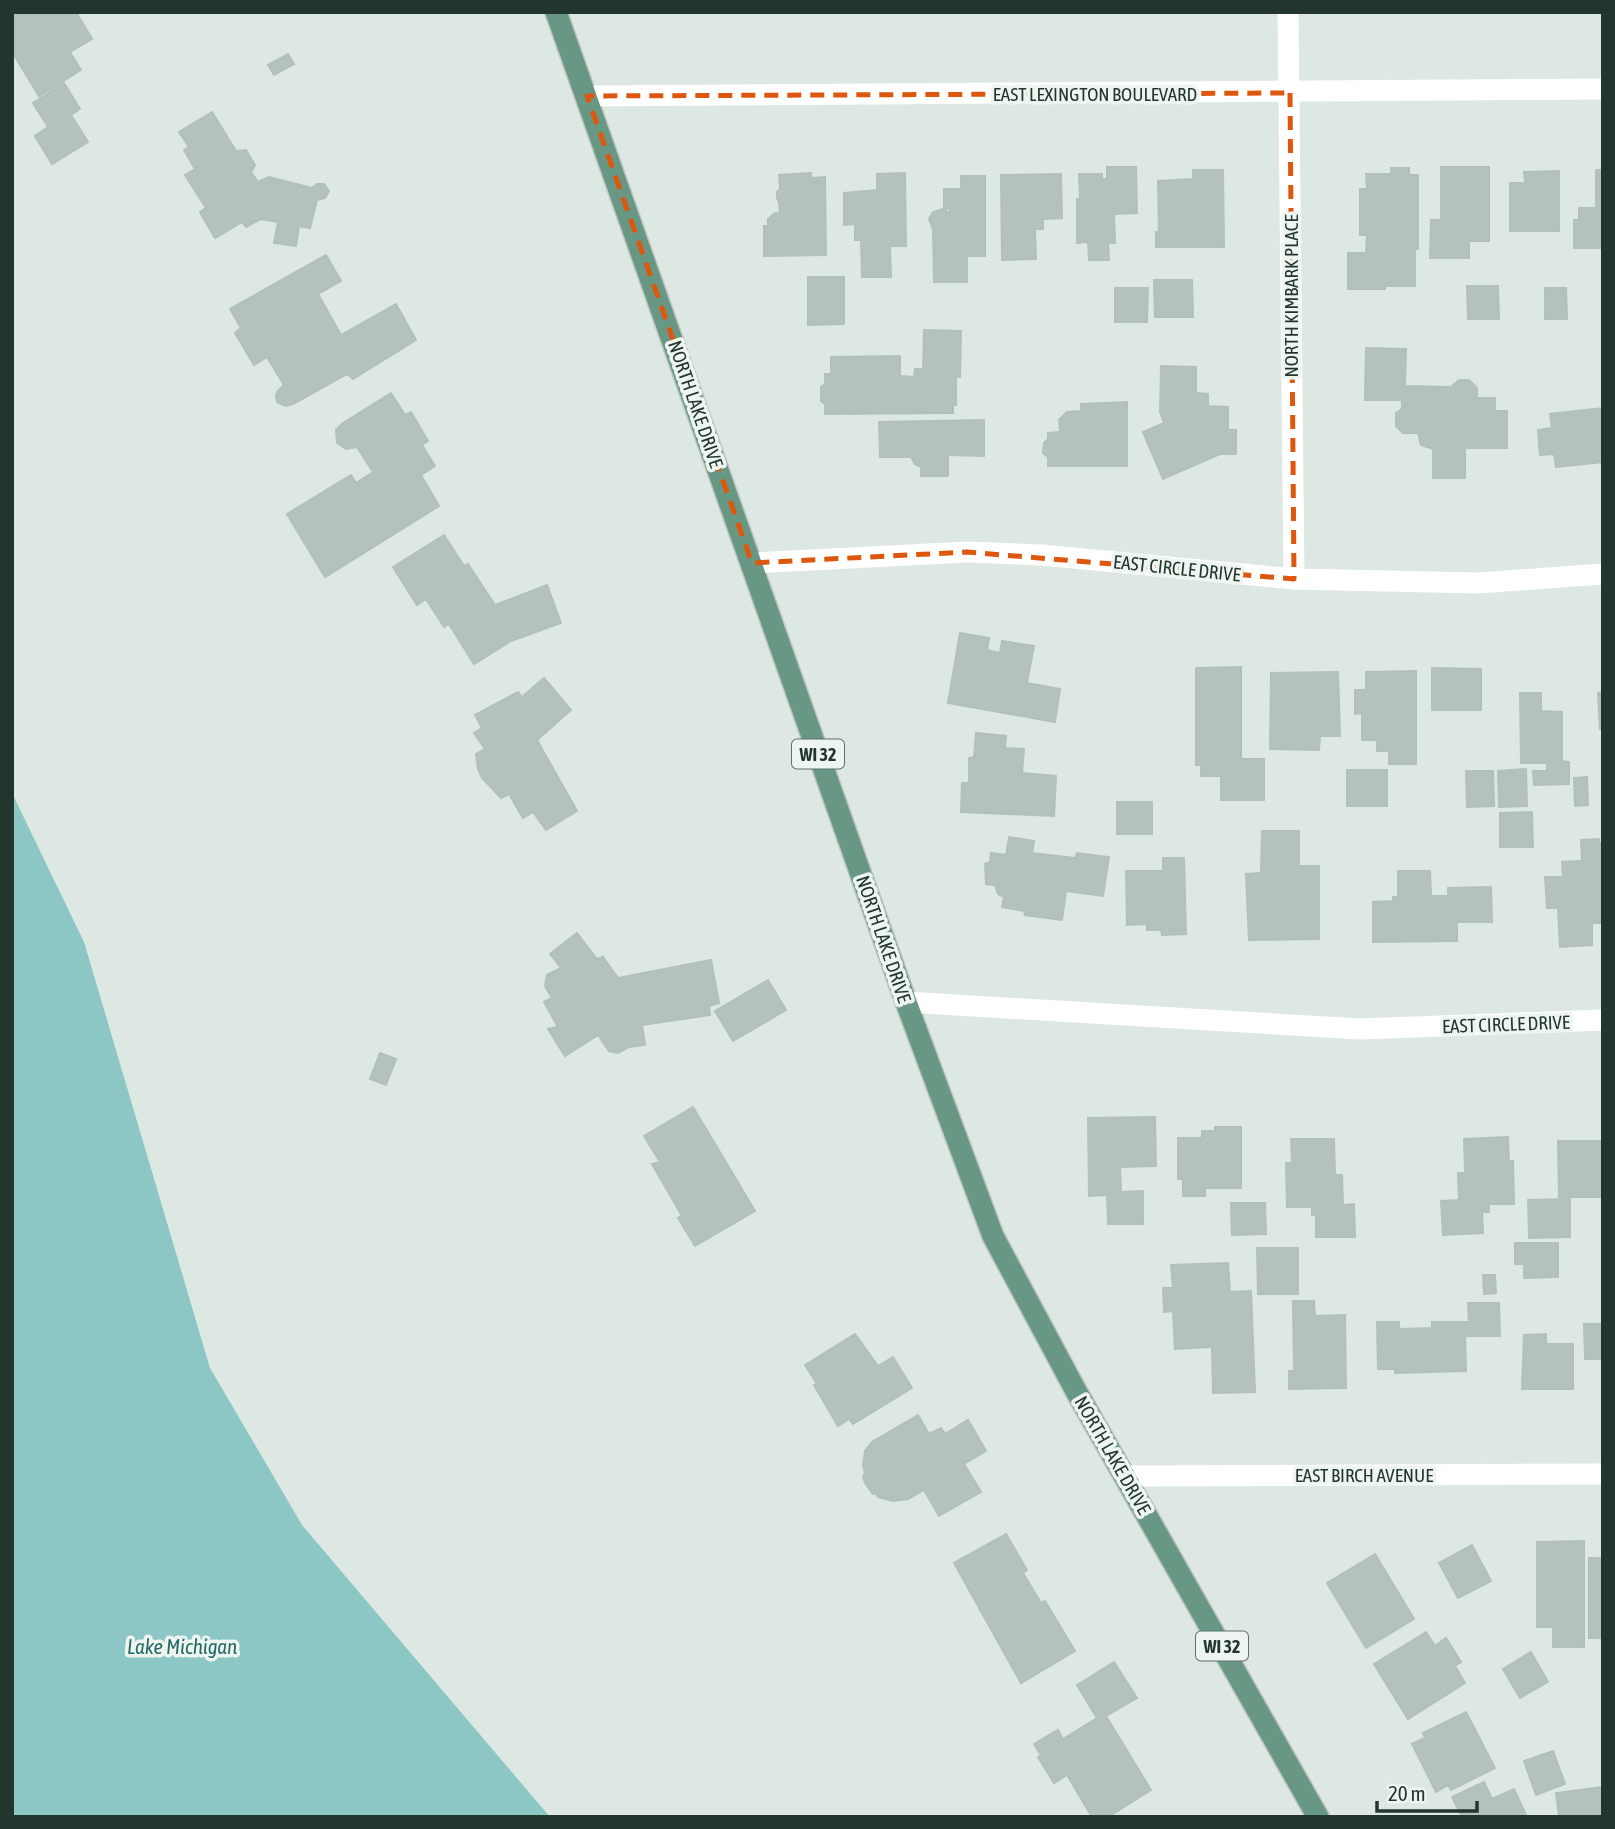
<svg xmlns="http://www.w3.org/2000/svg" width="1615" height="1829" font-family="'Asap Condensed',sans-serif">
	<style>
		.water { fill: #8cc7c6 }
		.building { fill: #b4c2bb; stroke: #b2c1b8; stroke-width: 2 }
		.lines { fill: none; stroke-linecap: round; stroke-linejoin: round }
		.primary-casing { stroke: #bdc3c0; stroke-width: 24 }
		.street { stroke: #fff; stroke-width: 21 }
		.primary { stroke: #689884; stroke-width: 21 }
		.marked { fill: none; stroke: #de570e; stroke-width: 5; stroke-dasharray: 14 9; stroke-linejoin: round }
		.labels { text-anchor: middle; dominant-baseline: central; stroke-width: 7; stroke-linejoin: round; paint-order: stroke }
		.shield { fill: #eef5f0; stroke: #5f6f68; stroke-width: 2 }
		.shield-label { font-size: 18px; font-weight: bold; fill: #22362d }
		.street-label { font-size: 19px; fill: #22362d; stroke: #eef5f0 }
		.water-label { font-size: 21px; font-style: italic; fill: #246a69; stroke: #eef5f0 }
	</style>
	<rect width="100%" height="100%" fill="#dee8e2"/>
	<!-- water -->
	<polygon class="water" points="12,793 84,942 210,1368 302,1525 550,1817 12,1817"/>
	<!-- building -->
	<g class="building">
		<polygon points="12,12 76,12 92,39 70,52 81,70 39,96 14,55 12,56"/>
		<polygon points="288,54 294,64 274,75 268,65"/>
		<polygon points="64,83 80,109 71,115 88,142 52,164 35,136 48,127 33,103"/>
		<polygon points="212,112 236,151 246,150 255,165 251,172 258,182 269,177 312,188 317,184 324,184 329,191 325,198 317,200 310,228 299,226 296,246 274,243 278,222 261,219 246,227 242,222 215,238 200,212 206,208 185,175 195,169 184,150 189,147 179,132"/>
		<polygon points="1107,167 1136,167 1137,213 1114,214 1115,243 1108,243 1109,260 1089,260 1088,242 1077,243 1077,199 1080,199 1079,174 1102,174 1102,179 1107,179"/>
		<polygon points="1441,167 1489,167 1489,241 1469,241 1469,258 1430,258 1431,220 1441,220"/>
		<polygon points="1391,168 1409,168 1409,175 1418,175 1418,249 1415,249 1415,286 1385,286 1385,289 1348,289 1348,253 1366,253 1367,235 1360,235 1360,189 1367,189 1366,174 1391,174"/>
		<polygon points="1193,170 1223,170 1224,247 1156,247 1156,232 1159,232 1158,181 1193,179"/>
		<polygon points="1596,170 1603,170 1603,248 1574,248 1574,220 1579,220 1579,208 1596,208"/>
		<polygon points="1559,171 1559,231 1510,231 1510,183 1525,183 1524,172"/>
		<polygon points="811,173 811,178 825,177 826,255 764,256 764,226 768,226 768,219 775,213 780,213 779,202 777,198 777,192 780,189 779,175"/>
		<polygon points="905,173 906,246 890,246 891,277 862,277 861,240 855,240 855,224 844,225 844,193 877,190 877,174"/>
		<polygon points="1061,174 1062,218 1043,219 1043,229 1035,229 1036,259 1002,260 1001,175"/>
		<polygon points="961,176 985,176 985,256 967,256 967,282 934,282 933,229 929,219 933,212 943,209 950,213 950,208 944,209 944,189 961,189"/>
		<polygon points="326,255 341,281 318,294 341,335 396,304 416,340 353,379 347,374 293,404 286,406 277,402 276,397 277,392 284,385 267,357 254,365 235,333 241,328 230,309"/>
		<polygon points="808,277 844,277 844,324 808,325"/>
		<polygon points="1154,280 1192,280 1193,317 1155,317"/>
		<polygon points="1467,286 1498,286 1499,319 1468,319"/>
		<polygon points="1115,288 1148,288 1147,322 1115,322"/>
		<polygon points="1545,288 1566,288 1567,319 1545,319"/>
		<polygon points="924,330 961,331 960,377 956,377 956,405 953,405 953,413 825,414 825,404 821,401 821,387 825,384 825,374 831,374 831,357 900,356 900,376 914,377 915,369 923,369"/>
		<polygon points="1366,348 1406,349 1405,386 1451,387 1459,380 1469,380 1477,388 1477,398 1495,398 1495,411 1507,411 1507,448 1465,448 1465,478 1433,478 1433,449 1421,445 1418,433 1403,433 1396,426 1396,413 1402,409 1402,400 1365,400"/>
		<polygon points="1161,366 1196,367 1196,393 1208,394 1208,406 1228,407 1228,430 1236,430 1236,454 1220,454 1163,479 1143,432 1164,423 1160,412"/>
		<polygon points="391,393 405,415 411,412 428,441 422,445 435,466 421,475 439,506 325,577 287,514 351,475 356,483 373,472 357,447 346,449 337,443 336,430 343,423"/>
		<polygon points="1127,402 1127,466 1048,466 1048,457 1043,453 1044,443 1048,439 1048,433 1060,432 1059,420 1067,412 1081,411 1081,404"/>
		<polygon points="1603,408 1603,462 1556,467 1554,454 1540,455 1538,430 1552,428 1550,414"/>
		<polygon points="984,420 984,456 948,455 948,476 921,476 921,467 915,464 911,457 880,457 879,422"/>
		<polygon points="444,535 464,566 468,564 495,605 547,585 561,623 511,641 474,664 449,624 444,627 426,599 417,605 393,567"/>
		<polygon points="960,633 989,638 987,650 1000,653 1002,641 1034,646 1027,683 1060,689 1055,722 948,703"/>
		<polygon points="1241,667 1241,759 1264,759 1264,800 1221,800 1221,776 1201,776 1201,765 1196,765 1196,668"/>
		<polygon points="1432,668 1481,669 1481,710 1432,710"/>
		<polygon points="1416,671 1416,764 1389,764 1389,751 1377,751 1377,740 1362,740 1362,713 1355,714 1355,690 1366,690 1366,672"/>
		<polygon points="1338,672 1340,736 1320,736 1319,750 1270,749 1271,673"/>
		<polygon points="544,678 571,710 537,740 577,811 546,830 533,812 523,818 509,794 501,798 482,778 478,769 476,754 485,749 474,733 482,728 475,715 518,692 522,697"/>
		<polygon points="1603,692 1603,729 1600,729 1598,693"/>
		<polygon points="1520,693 1541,693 1541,711 1562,712 1562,761 1569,762 1569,784 1534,785 1533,771 1547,771 1547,763 1521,763"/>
		<polygon points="976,733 1006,736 1005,748 1024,749 1022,773 1056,776 1054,816 961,812 962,783 969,783 969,758 974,757"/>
		<polygon points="1526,769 1527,806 1499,807 1498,771"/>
		<rect x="1347" y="770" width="40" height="36"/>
		<polygon points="1466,771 1493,771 1494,806 1467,807"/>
		<polygon points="1587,777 1588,805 1575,806 1574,778"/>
		<rect x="1117" y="802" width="35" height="32"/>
		<polygon points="1532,812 1533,847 1500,847 1500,813"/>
		<polygon points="1262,831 1299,831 1299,866 1319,866 1319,939 1249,940 1246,874 1261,873"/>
		<polygon points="1009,837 1034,841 1032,853 1075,858 1077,853 1109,857 1103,896 1066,891 1062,920 1025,915 1024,911 1002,907 1004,897 998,894 995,885 986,884 985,864 990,862 991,853 1006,855"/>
		<polygon points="1599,839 1599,843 1603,842 1603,923 1592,923 1592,945 1560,947 1558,908 1547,908 1545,877 1563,877 1562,862 1582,861 1581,840"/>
		<polygon points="1163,858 1184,858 1186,934 1162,935 1161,930 1147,930 1147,924 1127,925 1126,871 1163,871"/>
		<polygon points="1398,871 1430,871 1431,896 1448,896 1448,888 1491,887 1492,922 1457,922 1457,941 1373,942 1373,902 1393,901 1393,897 1398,897"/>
		<polygon points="577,933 597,959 603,957 618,978 711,960 719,1003 709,1006 710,1015 642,1025 645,1045 629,1047 618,1053 609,1051 598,1035 565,1056 548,1029 558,1027 544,1002 552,998 545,986 547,975 561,968 550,954"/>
		<polygon points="768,980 786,1010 733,1041 715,1011"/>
		<polygon points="380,1053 396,1059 386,1085 370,1079"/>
		<polygon points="693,1107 755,1211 695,1246 678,1218 682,1216 652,1164 660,1162 644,1136"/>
		<polygon points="1155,1117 1156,1166 1120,1167 1121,1192 1143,1191 1143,1224 1108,1224 1107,1195 1089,1196 1088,1118"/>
		<polygon points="1215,1127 1241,1127 1241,1188 1205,1188 1205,1196 1183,1196 1183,1179 1178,1179 1178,1138 1202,1138 1202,1131 1215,1131"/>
		<polygon points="1508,1137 1509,1161 1513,1161 1514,1204 1489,1204 1489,1212 1482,1212 1483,1233 1443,1235 1441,1201 1459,1200 1458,1173 1465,1173 1464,1139"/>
		<polygon points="1291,1139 1334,1139 1335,1175 1342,1175 1343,1205 1354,1204 1355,1237 1316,1237 1316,1215 1312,1215 1312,1207 1287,1207 1286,1163 1292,1163"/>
		<polygon points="1558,1141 1603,1141 1603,1197 1559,1197"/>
		<polygon points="1570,1199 1570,1237 1529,1238 1528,1200"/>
		<polygon points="1231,1203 1265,1203 1266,1234 1232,1235"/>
		<polygon points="1515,1243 1558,1243 1558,1277 1524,1278 1524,1264 1515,1264"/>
		<polygon points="1257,1248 1298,1248 1298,1294 1258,1294"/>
		<polygon points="1228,1263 1230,1292 1251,1291 1255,1392 1213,1393 1212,1347 1175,1349 1173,1311 1164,1312 1163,1288 1173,1288 1171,1265"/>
		<polygon points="1483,1275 1495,1275 1496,1293 1484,1294"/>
		<polygon points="1293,1301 1314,1301 1315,1316 1345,1315 1346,1388 1289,1389 1289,1371 1294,1371"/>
		<polygon points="1468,1303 1499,1303 1500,1336 1465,1336 1466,1371 1395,1373 1395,1369 1378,1369 1377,1322 1399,1322 1399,1329 1432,1328 1432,1322 1469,1322"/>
		<polygon points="1584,1324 1603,1324 1603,1359 1585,1359"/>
		<polygon points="855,1334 878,1366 893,1357 912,1388 853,1424 849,1419 838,1426 814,1385 817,1384 805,1365"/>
		<polygon points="1546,1334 1546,1344 1573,1344 1573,1389 1522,1389 1524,1335"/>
		<polygon points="918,1415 929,1434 941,1428 945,1434 968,1420 986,1451 964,1464 981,1492 939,1516 924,1490 908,1499 893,1501 878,1497 875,1493 873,1494 865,1483 863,1476 865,1474 863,1466 865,1451 872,1442"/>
		<polygon points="1006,1534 1027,1570 1023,1573 1041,1603 1045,1601 1075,1651 1021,1683 954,1563"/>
		<polygon points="1584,1541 1584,1647 1553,1647 1553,1627 1537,1627 1537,1542"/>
		<polygon points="1472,1545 1491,1581 1458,1598 1439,1563"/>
		<polygon points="1375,1554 1414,1619 1366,1648 1327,1583"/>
		<rect x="1589" y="1558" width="14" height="80"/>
		<polygon points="1426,1632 1435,1646 1446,1638 1461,1662 1455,1666 1465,1683 1408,1719 1374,1664"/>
		<polygon points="1531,1652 1548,1682 1520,1698 1503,1669"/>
		<polygon points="1114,1662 1137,1698 1106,1716 1151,1790 1108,1817 1092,1817 1067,1775 1054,1783 1038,1757 1041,1755 1034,1744 1058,1730 1063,1739 1097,1718 1077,1685"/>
		<polygon points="1466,1712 1495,1768 1451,1790 1448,1785 1436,1792 1412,1744 1425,1738 1423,1733"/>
		<polygon points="1553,1751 1565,1784 1536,1795 1524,1761"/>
		<polygon points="1484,1782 1492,1799 1514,1789 1527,1817 1475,1817 1473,1813 1462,1817 1452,1797"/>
		<polygon points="1603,1787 1603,1817 1559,1817 1556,1793"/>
	</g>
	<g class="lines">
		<!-- primary casing -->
		<g class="primary-casing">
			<polyline id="primary" points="556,12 906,1002 993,1236 1076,1391 1318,1817"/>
		</g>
		<!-- street -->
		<g class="street">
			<polyline points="1288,12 1294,579"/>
			<polyline points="587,96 1603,89"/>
			<polyline points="752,563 967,552 1042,555 1294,579 1478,583 1603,574"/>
			<polyline points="906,1002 1360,1029 1603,1020"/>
			<polyline points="1126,1476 1603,1474"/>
		</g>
		<!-- primary -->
		<use href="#primary" class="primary"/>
	</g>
	<!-- marked area -->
	<path class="marked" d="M 1290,93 L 1294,579 L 967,552 L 752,563 L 587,96 Z"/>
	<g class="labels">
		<!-- shield labels -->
		<g class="shield">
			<rect x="792" y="739.5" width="52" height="29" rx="5"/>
			<rect x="1196" y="1631.5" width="52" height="29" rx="5"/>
		</g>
		<g class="shield-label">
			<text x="818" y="754">WI 32</text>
			<text x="1222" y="1646">WI 32</text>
		</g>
		<!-- street labels -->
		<g class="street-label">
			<text x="1095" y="94">EAST LEXINGTON BOULEVARD</text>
			<text transform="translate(1291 296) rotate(-90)">NORTH KIMBARK PLACE</text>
			<text transform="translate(696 404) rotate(71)">NORTH LAKE DRIVE</text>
			<text transform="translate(1177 568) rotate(6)">EAST CIRCLE DRIVE</text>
			<text transform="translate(884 939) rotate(71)">NORTH LAKE DRIVE</text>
			<text transform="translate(1506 1024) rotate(-2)">EAST CIRCLE DRIVE</text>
			<text transform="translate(1113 1455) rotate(60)">NORTH LAKE DRIVE</text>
			<text x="1364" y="1475">EAST BIRCH AVENUE</text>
		</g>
		<!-- water labels -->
		<g class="water-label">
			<text x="182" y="1646">Lake Michigan</text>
		</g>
	</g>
	<!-- border -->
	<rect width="1615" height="1829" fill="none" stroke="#22362d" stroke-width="28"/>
	<!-- scale -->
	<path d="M1377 1801v10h100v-10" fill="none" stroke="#22362d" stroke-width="3.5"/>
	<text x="1388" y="1801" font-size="21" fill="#22362d" stroke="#eef5f0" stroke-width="5" paint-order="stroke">20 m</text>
</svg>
